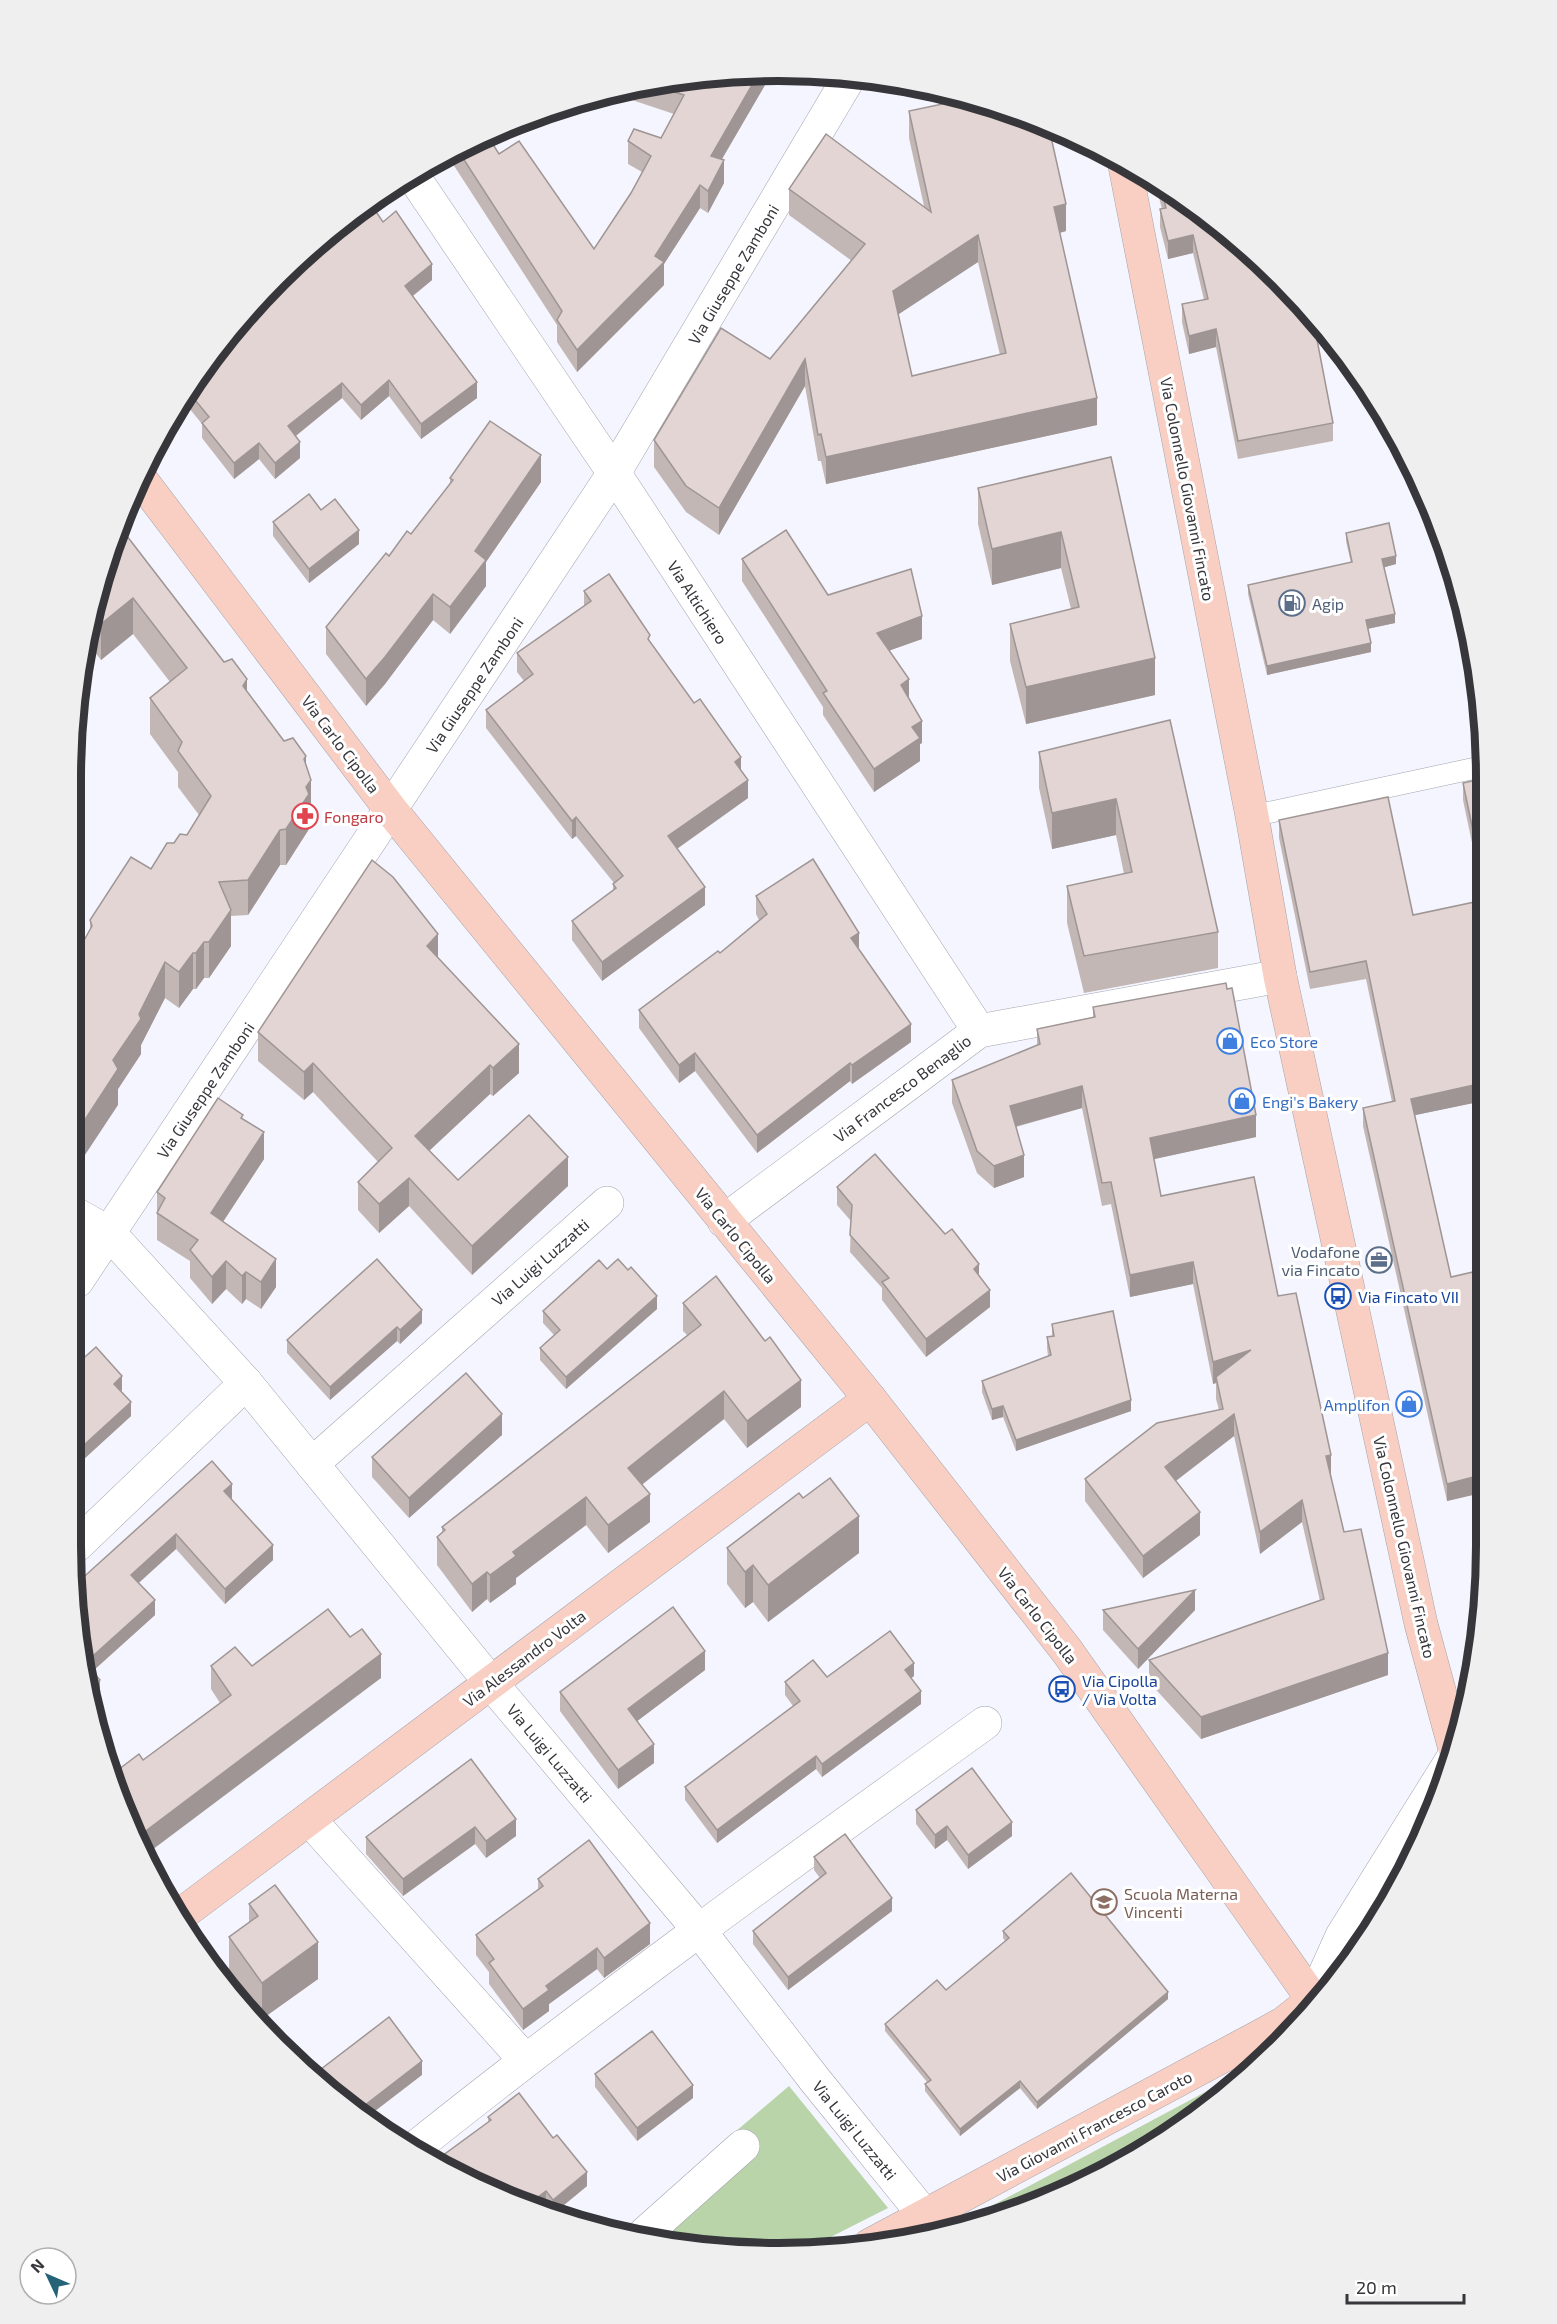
<svg xmlns="http://www.w3.org/2000/svg" width="1557" height="2324" font-family="'Exo 2',sans-serif">
	<style>
		.green { fill: #b8d4a8 }
		.lines { fill: none; stroke-linecap: round; stroke-linejoin: round }
		.lane-casing { stroke: #a3a4ae; stroke-width: 22 }
		.street-casing { stroke: #a3a4ae; stroke-width: 34 }
		.secondary-casing { stroke: #a3a4ae; stroke-width: 34 }
		.lane { stroke: #fff; stroke-width: 21 }
		.street { stroke: #fff; stroke-width: 33 }
		.secondary { stroke: #f8cfc2; stroke-width: 33 }
		.wall { fill: #c2b7b5; fill-rule: evenodd }
		.shaded-wall { fill: #9e9594 }
		.building { fill: #e2d5d3; stroke: #9e9594; stroke-width: 1.5; fill-rule: evenodd }
		.labels { text-anchor: middle; dominant-baseline: central; stroke-width: 6; stroke-linejoin: round; paint-order: stroke }
		.street-label { font-size: 16px; fill: #36363b; stroke: #fff }
		.service-label { font-size: 16px; fill: #4e5e75; stroke: #fff; text-anchor: start }
		.health-label { font-size: 16px; fill: #be3a42; stroke: #fff; text-anchor: start }
		.shop-label { font-size: 16px; fill: #366cbe; stroke: #fff; text-anchor: start }
		.transit-label { font-size: 16px; fill: #164399; stroke: #fff; text-anchor: start }
		.education-label { font-size: 16px; fill: #785e54; stroke: #fff; text-anchor: start }
		.rim { fill: none; stroke: #36363b; stroke-width: 8 }
	</style>
	<rect width="100%" height="100%" fill="#f4f5fe"/>
	<!-- green -->
	<g class="green">
		<polygon points="1254,2066 1210,2107 1133,2158 962,2229 967,2219"/>
		<polygon points="789,2086 888,2208 801,2252 732,2252 659,2240 756,2157 735,2132"/>
	</g>
	<g class="lines">
		<!-- lane casing -->
		<g class="lane-casing">
			<polyline id="lane" points="1252,816 1485,766"/>
		</g>
		<!-- street casing -->
		<g class="street-casing">
			<g id="street">
				<polyline points="413,176 624,488 979,1031"/>
				<polyline points="77,1215 109,1233 246,1383 491,1683 698,1929 815,2080 925,2216 932,2234"/>
				<polyline points="724,1221 979,1031 1280,976"/>
				<polyline points="77,1281 614,473 850,76"/>
				<polyline points="312,1464 607,1203"/>
				<polyline points="77,1545 246,1383"/>
				<polyline points="309,1819 525,2060"/>
				<polyline points="1313,2000 1342,1936 1453,1758"/>
				<path d="M 416,2147 C 601,1999 793,1861 985,1723"/>
				<polyline points="641,2237 743,2146"/>
			</g>
		</g>
		<!-- secondary casing -->
		<g class="secondary-casing">
			<g id="secondary">
				<polyline points="1124,161 1252,816 1280,976 1421,1624 1455,1749"/>
				<polyline points="139,477 391,810 870,1399 1067,1651 1316,2004"/>
				<polyline points="179,1916 870,1399"/>
				<polyline points="870,2245 1266,2033 1284,2023 1313,2000"/>
			</g>
		</g>
		<!-- lane -->
		<use href="#lane" class="lane"/>
		<!-- street -->
		<use href="#street" class="street"/>
		<!-- secondary -->
		<use href="#secondary" class="secondary"/>
	</g>
	<!-- wall -->
	<g class="wall">
		<polygon points="733,72 772,73 721,160 724,183 708,213 700,208 664,264 664,285 577,372 557,342 557,325 449,158 434,168 432,164 466,143 499,154 594,249 631,193 642,172 628,164 628,141 661,138 674,114 608,92"/>
		<path d="M 909,111 L 1066,231 L 1060,233 L 1097,425 L 826,484 L 821,461 L 818,461 L 805,386 L 719,535 L 686,512 L 654,467 L 654,440 L 770,359 L 852,261 L 789,215 L 789,189 L 924,206 L 909,138 ZM 978,262 L 1000,355 L 912,376 L 898,314 Z"/>
		<polygon points="1155,182 1246,246 1317,342 1333,423 1333,441 1238,459 1216,347 1189,354 1182,322 1182,304 1204,300 1193,253 1168,259 1160,227 1160,209 1162,209"/>
		<polygon points="383,222 432,280 413,296 477,398 421,439 389,396 361,420 342,398 296,436 300,458 275,479 259,459 234,479 202,438 202,424 185,403 246,311"/>
		<polygon points="1111,457 1155,695 1026,724 1010,661 1010,624 1071,609 1061,568 992,585 978,524 978,488"/>
		<polygon points="450,478 541,482 486,562 486,586 450,634 433,620 385,684 366,706 326,654 326,627 389,556 411,534 450,484"/>
		<polygon points="321,510 359,544 309,583 273,536 273,522"/>
		<polygon points="120,527 284,741 306,765 311,815 309,819 309,829 286,865 280,865 248,915 231,916 231,946 209,978 204,978 196,989 193,989 179,1008 165,998 141,1045 141,1054 118,1089 118,1105 77,968 77,953 90,930 90,920 151,869 174,843 187,835 199,815 178,787 178,772 150,734 150,698 170,682 133,634 101,660 86,641 95,595"/>
		<polygon points="1346,533 1396,564 1384,567 1395,623 1368,629 1371,652 1267,675 1248,594 1248,585 1351,563 1346,541"/>
		<polygon points="742,559 828,595 922,639 890,650 909,699 922,743 920,744 920,761 874,792 823,715 823,707 742,581"/>
		<polygon points="584,591 650,643 741,770 748,798 677,849 705,905 602,981 572,940 572,921 613,891 613,884 614,883 576,836 572,839 486,728 486,710 524,681 517,672 517,653 584,606"/>
		<polygon points="1170,720 1218,932 1218,968 1084,993 1067,923 1067,886 1124,874 1116,835 1052,849 1039,788 1039,752"/>
		<polygon points="1485,778 1483,1101 1415,1115 1451,1277 1482,1318 1481,1493 1447,1501 1363,1126 1363,1108 1392,1102 1366,979 1310,989 1279,838 1279,820 1413,915 1484,900 1463,800 1463,783"/>
		<polygon points="756,896 859,951 911,1042 852,1084 850,1081 757,1153 695,1071 679,1083 639,1028 639,1010 720,953 759,920 756,914"/>
		<polygon points="438,958 519,1073 493,1096 490,1094 429,1151 458,1180 568,1186 472,1275 409,1206 379,1233 358,1210 358,1182 378,1162 313,1092 304,1100 258,1061 258,1032"/>
		<polygon points="1093,1007 1256,1137 1154,1159 1161,1196 1278,1296 1331,1477 1344,1532 1388,1675 1201,1739 1149,1682 1149,1660 1320,1601 1302,1522 1260,1554 1234,1436 1176,1481 1200,1535 1143,1578 1085,1501 1085,1479 1219,1410 1216,1399 1216,1383 1213,1384 1193,1284 1130,1297 1111,1204 1102,1206 1082,1108 1016,1127 1024,1177 994,1188 977,1173 952,1103 952,1080 1037,1045 1037,1029 1093,1017"/>
		<polygon points="243,1119 264,1159 223,1222 276,1287 261,1309 246,1299 242,1304 226,1289 212,1304 190,1278 190,1261 157,1240 157,1192"/>
		<polygon points="837,1187 979,1276 990,1307 926,1357 882,1300 882,1288 850,1252 851,1221 837,1205"/>
		<polygon points="683,1303 801,1407 747,1448 724,1419 641,1484 650,1522 608,1553 586,1525 516,1578 516,1584 490,1603 487,1599 472,1612 437,1565 437,1537 442,1533 442,1527 687,1335 683,1331"/>
		<polygon points="657,1309 566,1389 540,1360 540,1348 554,1335 543,1323 543,1311"/>
		<polygon points="422,1323 400,1344 397,1341 330,1400 287,1353 287,1340"/>
		<polygon points="1052,1324 1131,1411 1016,1451 1003,1417 992,1420 982,1392 982,1381 1048,1356 1047,1348 1047,1337 1052,1336"/>
		<polygon points="77,1364 122,1390 121,1391 131,1416 84,1459 77,1452"/>
		<polygon points="502,1435 409,1518 372,1477 372,1457"/>
		<polygon points="803,1498 859,1553 768,1622 753,1602 745,1608 727,1584 727,1548"/>
		<polygon points="231,1499 273,1560 225,1604 176,1549 138,1583 155,1615 92,1672 100,1695 92,1703 77,1638 77,1583"/>
		<polygon points="1103,1610 1195,1610 1138,1669 1103,1630"/>
		<polygon points="211,1666 252,1666 381,1678 143,1760 220,1703 211,1689"/>
		<polygon points="705,1670 637,1721 654,1763 618,1789 560,1711 560,1692"/>
		<polygon points="914,1676 911,1678 921,1704 822,1777 816,1769 717,1843 685,1800 685,1787 793,1706 785,1695 785,1682 827,1677"/>
		<polygon points="471,1759 516,1836 486,1858 475,1844 403,1896 366,1854 366,1837"/>
		<polygon points="916,1810 1012,1836 968,1869 947,1840 935,1849 916,1824"/>
		<polygon points="814,1857 892,1911 788,1990 753,1944 753,1931 820,1878 814,1870"/>
		<polygon points="538,1879 650,1944 604,1978 597,1969 549,2004 549,2011 523,2030 489,1984 489,1972 476,1955 476,1935 538,1890"/>
		<polygon points="249,1904 318,1979 262,2019 229,1974 229,1937 249,1922"/>
		<polygon points="1003,1931 1168,1999 1037,2109 1020,2088 960,2136 925,2091 925,2084 927,2082 885,2031 885,2024 946,1990 1005,1941 1003,1938"/>
		<polygon points="595,2074 693,2098 637,2141 595,2087"/>
		<polygon points="488,2117 587,2186 553,2214 488,2123"/>
	</g>
	<!-- shaded-wall -->
	<g class="shaded-wall">
		<polygon points="759,73 772,73 711,178 711,156"/>
		<polygon points="449,154 449,158 434,168 434,163"/>
		<polygon points="724,160 724,183 708,213 708,191"/>
		<polygon points="700,185 700,208 664,264 664,285 577,372 577,350 655,256"/>
		<polygon points="1066,204 1066,231 1054,234 1054,207"/>
		<polygon points="978,235 978,262 893,318 893,291"/>
		<polygon points="1193,235 1193,253 1168,259 1168,241"/>
		<polygon points="432,264 432,280 405,302 405,286"/>
		<polygon points="1317,323 1332,338 1314,342 1314,324"/>
		<polygon points="1216,329 1216,347 1189,354 1189,336"/>
		<polygon points="805,359 805,386 719,535 719,508"/>
		<polygon points="389,380 389,396 361,420 361,405"/>
		<polygon points="477,382 477,398 421,439 421,424"/>
		<polygon points="342,383 342,398 288,442 288,426"/>
		<polygon points="1097,398 1097,425 826,484 826,457"/>
		<polygon points="300,442 300,458 275,479 275,463"/>
		<polygon points="259,443 259,459 234,479 234,463"/>
		<polygon points="541,455 541,482 486,562 486,586 450,634 450,607 475,551"/>
		<polygon points="359,530 359,544 309,583 309,569"/>
		<polygon points="1061,532 1061,568 992,585 992,549"/>
		<polygon points="1396,556 1396,564 1382,568 1382,559"/>
		<polygon points="433,594 433,620 385,684 366,706 366,679"/>
		<polygon points="133,598 133,634 101,660 101,624"/>
		<polygon points="1395,614 1395,623 1366,629 1366,620"/>
		<polygon points="922,616 922,639 877,655 877,633"/>
		<polygon points="1371,643 1371,652 1267,675 1267,666"/>
		<polygon points="1155,658 1155,695 1026,724 1026,687"/>
		<polygon points="247,679 247,715 243,686"/>
		<polygon points="909,679 909,701 901,685"/>
		<polygon points="922,721 922,743 920,744 920,761 874,792 874,769 912,727"/>
		<polygon points="306,756 306,787 311,780 311,815 309,819 309,829 286,865 286,829 304,759"/>
		<polygon points="741,757 741,776 735,762"/>
		<polygon points="748,780 748,798 668,855 668,836"/>
		<polygon points="1116,799 1116,835 1052,849 1052,813"/>
		<polygon points="576,817 576,836 572,839 572,821"/>
		<polygon points="280,830 280,865 248,915 248,880"/>
		<polygon points="705,887 705,905 602,981 602,962"/>
		<polygon points="231,910 231,946 209,978 209,942"/>
		<polygon points="859,933 859,951 851,938"/>
		<polygon points="438,934 438,963 427,946"/>
		<polygon points="204,942 204,978 196,989 196,953"/>
		<polygon points="193,953 193,989 179,1008 179,972"/>
		<polygon points="165,962 165,998 141,1045 141,1054 118,1089 118,1105 77,1167 77,1132 113,1060 139,1014"/>
		<polygon points="911,1024 911,1042 852,1084 852,1065"/>
		<polygon points="519,1044 519,1073 493,1096 493,1068"/>
		<polygon points="695,1053 695,1071 679,1083 679,1065"/>
		<polygon points="313,1063 313,1092 304,1100 304,1072"/>
		<polygon points="850,1063 850,1081 757,1153 757,1135"/>
		<polygon points="490,1065 490,1094 415,1164 415,1136"/>
		<polygon points="1483,1083 1483,1101 1411,1116 1411,1099"/>
		<polygon points="1082,1086 1082,1108 1010,1128 1010,1106"/>
		<polygon points="1256,1115 1256,1137 1150,1160 1150,1138"/>
		<polygon points="264,1132 264,1159 211,1240 211,1213"/>
		<polygon points="1024,1155 1024,1177 994,1188 994,1166"/>
		<polygon points="568,1157 568,1186 472,1275 472,1246"/>
		<polygon points="409,1178 409,1206 379,1233 379,1204"/>
		<polygon points="276,1259 276,1287 261,1309 261,1282"/>
		<polygon points="226,1261 226,1289 212,1304 212,1277"/>
		<polygon points="1193,1262 1193,1284 1130,1297 1130,1275"/>
		<polygon points="979,1264 979,1282 974,1269"/>
		<polygon points="246,1272 246,1299 242,1304 242,1276"/>
		<polygon points="990,1290 990,1307 926,1357 926,1339"/>
		<polygon points="657,1296 657,1309 566,1389 566,1377"/>
		<polygon points="422,1310 422,1323 400,1344 400,1330"/>
		<polygon points="397,1327 397,1341 330,1400 330,1387"/>
		<polygon points="1251,1350 1216,1377 1216,1383 1213,1384 1213,1362"/>
		<polygon points="122,1376 122,1390 114,1398 114,1384"/>
		<polygon points="801,1380 801,1407 747,1448 747,1421"/>
		<polygon points="724,1391 724,1419 628,1496 628,1468"/>
		<polygon points="1131,1400 1131,1411 1016,1451 1016,1440"/>
		<polygon points="131,1402 131,1416 84,1459 84,1445"/>
		<polygon points="1003,1406 1003,1417 992,1420 992,1409"/>
		<polygon points="502,1414 502,1435 409,1518 409,1498"/>
		<polygon points="1234,1414 1234,1436 1165,1489 1165,1467"/>
		<polygon points="1331,1455 1331,1477 1326,1456"/>
		<polygon points="1481,1475 1481,1493 1447,1501 1447,1484"/>
		<polygon points="232,1484 232,1499 224,1491"/>
		<polygon points="650,1494 650,1522 608,1553 608,1525"/>
		<polygon points="586,1497 586,1525 516,1578 516,1584 490,1603 490,1575 513,1552"/>
		<polygon points="1302,1500 1302,1522 1260,1554 1260,1532"/>
		<polygon points="1200,1512 1200,1535 1143,1578 1143,1556"/>
		<polygon points="859,1516 859,1553 768,1622 768,1585"/>
		<polygon points="176,1534 176,1549 131,1590 131,1575"/>
		<polygon points="273,1545 273,1560 225,1604 225,1589"/>
		<polygon points="753,1565 753,1602 745,1608 745,1572"/>
		<polygon points="487,1572 487,1599 472,1612 472,1584"/>
		<polygon points="1195,1590 1195,1610 1138,1669 1138,1649"/>
		<polygon points="155,1600 155,1615 86,1677 85,1663"/>
		<polygon points="705,1651 705,1670 628,1728 628,1709"/>
		<polygon points="1388,1653 1388,1675 1201,1739 1201,1717"/>
		<polygon points="381,1654 381,1678 148,1853 139,1836"/>
		<polygon points="914,1663 914,1676 905,1683 905,1670"/>
		<polygon points="100,1680 100,1695 92,1703 89,1690"/>
		<polygon points="921,1691 921,1704 822,1777 822,1764"/>
		<polygon points="654,1744 654,1763 618,1789 618,1770"/>
		<polygon points="816,1756 816,1769 717,1843 717,1830"/>
		<polygon points="516,1819 516,1836 486,1858 486,1841"/>
		<polygon points="1012,1822 1012,1836 968,1869 968,1855"/>
		<polygon points="947,1826 947,1840 935,1849 935,1835"/>
		<polygon points="475,1827 475,1844 403,1896 403,1879"/>
		<polygon points="892,1898 892,1911 788,1990 788,1977"/>
		<polygon points="650,1923 650,1944 604,1978 604,1958"/>
		<polygon points="318,1942 318,1979 262,2019 262,1983"/>
		<polygon points="597,1948 597,1969 549,2004 549,2011 523,2030 523,2009 546,1986"/>
		<polygon points="1168,1992 1168,1999 1037,2109 1037,2102"/>
		<polygon points="422,2061 422,2075 366,2118 356,2112"/>
		<polygon points="1020,2081 1020,2088 960,2136 960,2129"/>
		<polygon points="693,2085 693,2098 637,2141 637,2128"/>
		<polygon points="587,2172 587,2186 553,2214 553,2200"/>
		<polygon points="546,2191 546,2205 539,2210 526,2206"/>
	</g>
	<!-- building -->
	<g class="building">
		<polygon points="733,72 759,73 711,156 724,160 708,191 700,185 655,256 664,262 577,350 557,320 562,311 457,149 466,143 487,135 499,154 519,141 594,249 631,193 651,156 628,141 634,129 661,138 684,95 653,85"/>
		<path d="M 966,99 L 1006,108 L 1049,128 L 1066,204 L 1054,207 L 1097,398 L 826,457 L 821,434 L 818,435 L 805,359 L 719,508 L 686,486 L 654,440 L 721,328 L 770,359 L 865,244 L 789,189 L 826,134 L 931,212 L 909,111 ZM 978,235 L 1006,353 L 912,376 L 893,291 Z"/>
		<polygon points="1160,185 1246,246 1317,323 1314,324 1333,423 1238,441 1216,329 1189,336 1182,304 1208,299 1193,235 1168,241 1160,209 1166,208"/>
		<polygon points="370,203 383,222 396,211 432,264 405,286 477,382 421,424 389,380 361,405 342,383 288,426 300,442 275,463 259,443 234,463 202,423 209,417 191,395 246,311 348,217"/>
		<polygon points="490,421 541,455 475,551 486,560 450,607 433,594 385,657 366,679 326,627 386,553 389,556 407,531 411,534 453,480 450,478"/>
		<polygon points="1111,457 1155,658 1026,687 1010,624 1079,607 1061,532 992,549 978,488"/>
		<polygon points="309,494 321,510 335,499 359,530 309,569 273,522"/>
		<polygon points="1389,523 1396,556 1382,559 1395,614 1366,620 1371,643 1267,666 1248,585 1352,562 1346,533"/>
		<polygon points="120,527 224,662 232,659 247,679 243,686 284,741 293,738 306,756 304,759 311,780 306,787 309,794 286,829 280,830 248,880 219,882 231,910 209,942 204,942 196,953 193,953 179,972 165,962 139,1014 141,1019 113,1060 118,1069 77,1132 77,969 83,958 77,953 92,926 90,920 131,857 151,869 167,843 174,843 180,834 187,835 211,796 178,751 182,742 150,698 187,668 133,598 101,624 91,612 95,595"/>
		<polygon points="786,530 828,595 911,569 922,616 877,633 909,679 901,685 922,721 912,727 920,738 874,769 823,693 827,691 742,559"/>
		<polygon points="609,574 650,635 648,639 694,703 700,699 741,757 735,762 748,780 668,836 705,887 602,962 572,921 616,888 613,884 623,876 576,817 572,821 486,710 533,674 517,653 591,601 584,591"/>
		<polygon points="1170,720 1218,932 1084,956 1067,886 1132,872 1116,799 1052,813 1039,752"/>
		<polygon points="1485,778 1484,883 1463,783"/>
		<polygon points="1388,797 1413,915 1484,900 1483,1083 1411,1099 1451,1277 1473,1272 1482,1318 1481,1475 1447,1484 1363,1108 1395,1101 1366,961 1310,972 1279,820"/>
		<polygon points="813,859 859,933 851,938 911,1024 852,1065 850,1063 757,1135 695,1053 679,1065 639,1010 718,951 720,953 767,914 756,896"/>
		<polygon points="372,860 393,877 438,934 427,946 519,1044 493,1068 490,1065 415,1136 458,1180 529,1115 568,1157 472,1246 409,1178 379,1204 358,1182 392,1148 313,1063 304,1072 258,1032"/>
		<polygon points="1226,983 1227,989 1232,988 1256,1115 1150,1138 1161,1196 1254,1177 1278,1296 1296,1293 1331,1455 1326,1456 1344,1532 1361,1529 1388,1653 1201,1717 1149,1660 1324,1599 1302,1500 1260,1532 1234,1414 1165,1467 1200,1512 1143,1556 1085,1479 1157,1423 1223,1409 1216,1377 1251,1350 1213,1362 1193,1262 1130,1275 1111,1182 1102,1183 1082,1086 1010,1106 1024,1155 994,1166 977,1151 952,1080 1040,1044 1037,1029 1095,1017 1093,1007"/>
		<polygon points="218,1098 243,1115 241,1118 264,1132 211,1213 276,1259 261,1282 246,1272 242,1276 226,1261 212,1277 190,1250 198,1240 157,1213 165,1198 157,1192"/>
		<polygon points="875,1154 945,1234 952,1229 979,1264 974,1269 990,1290 926,1339 882,1282 889,1278 850,1235 852,1205 837,1187"/>
		<polygon points="377,1259 422,1310 400,1330 397,1327 330,1387 287,1340"/>
		<polygon points="618,1259 628,1270 631,1267 657,1296 566,1377 540,1348 560,1330 543,1311 599,1260 607,1269"/>
		<polygon points="716,1276 765,1341 770,1337 801,1380 747,1421 724,1391 628,1468 650,1494 608,1525 586,1497 513,1552 516,1556 490,1575 487,1572 472,1584 437,1537 445,1530 442,1527 701,1325 683,1303"/>
		<polygon points="1113,1311 1131,1400 1016,1440 1003,1406 992,1409 982,1381 1051,1355 1047,1337 1054,1336 1052,1324"/>
		<polygon points="96,1347 122,1376 114,1384 131,1402 84,1445 77,1438 77,1364"/>
		<polygon points="466,1373 502,1414 409,1498 372,1457"/>
		<polygon points="212,1461 232,1484 224,1491 273,1545 225,1589 176,1534 131,1575 155,1600 85,1663 100,1680 89,1690 77,1638 77,1583"/>
		<polygon points="830,1478 859,1516 768,1585 753,1565 745,1572 727,1548 799,1493 803,1498"/>
		<polygon points="1195,1590 1138,1649 1103,1610"/>
		<polygon points="673,1607 705,1651 628,1709 654,1744 618,1770 560,1692"/>
		<polygon points="328,1609 350,1637 362,1629 381,1654 139,1836 110,1776 139,1754 143,1760 231,1695 211,1666 235,1647 252,1666"/>
		<polygon points="890,1631 914,1663 905,1670 921,1691 822,1764 816,1756 717,1830 685,1787 800,1701 785,1682 813,1660 827,1677"/>
		<polygon points="471,1759 516,1819 486,1841 475,1827 403,1879 366,1837"/>
		<polygon points="972,1768 1012,1822 968,1855 947,1826 935,1835 916,1810"/>
		<polygon points="845,1834 892,1898 788,1977 753,1931 826,1873 814,1857"/>
		<polygon points="589,1840 650,1923 604,1958 597,1948 546,1986 549,1990 523,2009 489,1963 494,1959 476,1935 543,1886 538,1879"/>
		<polygon points="1071,1873 1168,1992 1037,2102 1020,2081 960,2129 925,2084 931,2080 885,2024 937,1980 946,1990 1009,1938 1003,1931"/>
		<polygon points="275,1885 318,1942 262,1983 229,1937 258,1916 249,1904"/>
		<polygon points="389,2017 422,2061 356,2112 347,2107 312,2076"/>
		<polygon points="652,2031 693,2085 637,2128 595,2074"/>
		<polygon points="519,2093 553,2138 557,2135 587,2172 553,2200 546,2191 526,2206 508,2200 438,2159 491,2120 488,2117"/>
	</g>
	<!-- icons -->
	<defs>
		<g id="fuel-ring" transform="scale(1.35)"><circle r="9.5" fill="#fff" stroke="#5c6f8a" stroke-width="1.5"/><path d="M-5.5-6h7V0h2V4h1.3V-2.5L3-4.5l.8-.8L6-3V5H2.5V1h-1V6h-7ZM-4.2-4.7v3.2H.2V-4.7Z" fill="#5c6f8a"/></g>
		<g id="pharmacy-ring" transform="scale(1.35)"><circle r="9.5" fill="#fff" stroke="#e0444e" stroke-width="1.5"/><path d="M-2-6h4v4h4v4h-4v4h-4v-4h-4v-4h4Z" fill="#e0444e"/></g>
		<g id="shop-ring" transform="scale(1.35)"><circle r="9.5" fill="#fff" stroke="#3f7fe0" stroke-width="1.5"/><path d="M-5-2.5h2.3a2.7 3.5 0 0 1 5.4 0H5L5.5 6h-11ZM-1.5-2.5h3a1.5 2.3 0 0 0-3 0Z" fill="#3f7fe0"/></g>
		<g id="office-ring" transform="scale(1.35)"><circle r="9.5" fill="#fff" stroke="#5c6f8a" stroke-width="1.5"/><path d="M-6-3h4V-5.5h4V-3h4V5H-6ZM-1-4.5V-3h2v-1.5ZM-6 0V1H6V0Z" fill="#5c6f8a"/></g>
		<g id="bus-ring" transform="scale(1.35)"><circle r="9.5" fill="#fff" stroke="#1a4fb4" stroke-width="1.5"/><path d="M-5-6H5V4H4V6H2V4H-2V6H-4V4H-5ZM-3.5-4V0h7V-4ZM-3.5 1.2v1.5H-2V1.2ZM2 1.2v1.5H3.5V1.2Z" fill="#1a4fb4"/></g>
		<g id="school-ring" transform="scale(1.35)"><circle r="9.5" fill="#fff" stroke="#8d6e63" stroke-width="1.5"/><path d="M0-5L7-2L0 1L-7-2ZM-4 1L0 2.5L4 1V4Q0 6-4 4Z" fill="#8d6e63"/></g>
	</defs>
	<g fill-rule="evenodd">
		<use href="#fuel-ring" x="1292" y="603"/>
		<use href="#pharmacy-ring" x="305" y="816"/>
		<use href="#shop-ring" x="1230" y="1041"/>
		<use href="#shop-ring" x="1242" y="1101"/>
		<use href="#office-ring" x="1379" y="1260"/>
		<use href="#bus-ring" x="1338" y="1296"/>
		<use href="#shop-ring" x="1409" y="1404"/>
		<use href="#bus-ring" x="1062" y="1689"/>
		<use href="#school-ring" x="1104" y="1902"/>
	</g>
	<g class="labels">
		<!-- street labels -->
		<g class="street-label">
			<text transform="translate(733 274) rotate(-59)">Via Giuseppe Zamboni</text>
			<text transform="translate(1188 489) rotate(79)">Via Colonnello Giovanni Fincato</text>
			<text transform="translate(698 602) rotate(57)">Via Altichiero</text>
			<text transform="translate(474 685) rotate(-56)">Via Giuseppe Zamboni</text>
			<text transform="translate(341 744) rotate(53)">Via Carlo Cipolla</text>
			<text transform="translate(902 1088) rotate(-37)">Via Francesco Benaglio</text>
			<text transform="translate(205 1090) rotate(-56)">Via Giuseppe Zamboni</text>
			<text transform="translate(736 1235) rotate(51)">Via Carlo Cipolla</text>
			<text transform="translate(540 1262) rotate(-41)">Via Luigi Luzzatti</text>
			<text transform="translate(1405 1547) rotate(77)">Via Colonnello Giovanni Fincato</text>
			<text transform="translate(1038 1615) rotate(52)">Via Carlo Cipolla</text>
			<text transform="translate(524 1658) rotate(-37)">Via Alessandro Volta</text>
			<text transform="translate(550 1753) rotate(50)">Via Luigi Luzzatti</text>
			<text transform="translate(1094 2126) rotate(-28)">Via Giovanni Francesco Caroto</text>
			<text transform="translate(855 2130) rotate(51)">Via Luigi Luzzatti</text>
		</g>
		<!-- service labels -->
		<g class="service-label">
			<text x="1312" y="603">Agip</text>
			<text x="1360" y="1251" text-anchor="end">Vodafone<tspan x="1360" dy="18">via Fincato</tspan></text>
		</g>
		<!-- health labels -->
		<g class="health-label">
			<text x="324" y="816">Fongaro</text>
		</g>
		<!-- shop labels -->
		<g class="shop-label">
			<text x="1250" y="1041">Eco Store</text>
			<text x="1262" y="1101">Engi's Bakery</text>
			<text x="1390" y="1404" text-anchor="end">Amplifon</text>
		</g>
		<!-- transit labels -->
		<g class="transit-label">
			<text x="1358" y="1296">Via Fincato VII</text>
			<text x="1082" y="1680">Via Cipolla<tspan x="1082" dy="18">/ Via Volta</tspan></text>
		</g>
		<!-- education labels -->
		<g class="education-label">
			<text x="1124" y="1893">Scuola Materna<tspan x="1124" dy="18">Vincenti</tspan></text>
		</g>
	</g>
	<!-- crop -->
	<path d="M0 0H1557V2324H0ZM778 81H779A697 697 0 0 1 1476 778V1546A697 697 0 0 1 779 2243H778A697 697 0 0 1 81 1546V778A697 697 0 0 1 778 81Z" fill="#efefef" fill-rule="evenodd"/>
	<path class="rim" d="M778 81H779A697 697 0 0 1 1476 778V1546A697 697 0 0 1 779 2243H778A697 697 0 0 1 81 1546V778A697 697 0 0 1 778 81Z"/>
	<!-- north arrow -->
	<g transform="translate(48 2276) rotate(314)"><circle r="28" fill="#ffffff" stroke="#afafb1" stroke-width="1.5"/>
	<path d="M0-4.5L10 22L0 15L-10 22Z" fill="#256379"/>
	<text y="-9" font-size="16" font-weight="bold" text-anchor="middle" fill="#36363b">N</text>
	</g>
	<!-- scale -->
	<path d="M1347 2294v9h117v-9" fill="none" stroke="#36363b" stroke-width="3"/>
	<text x="1356" y="2294" font-size="18" fill="#36363b" stroke="#ffffff" stroke-width="4.5" paint-order="stroke">20 m</text>
</svg>
